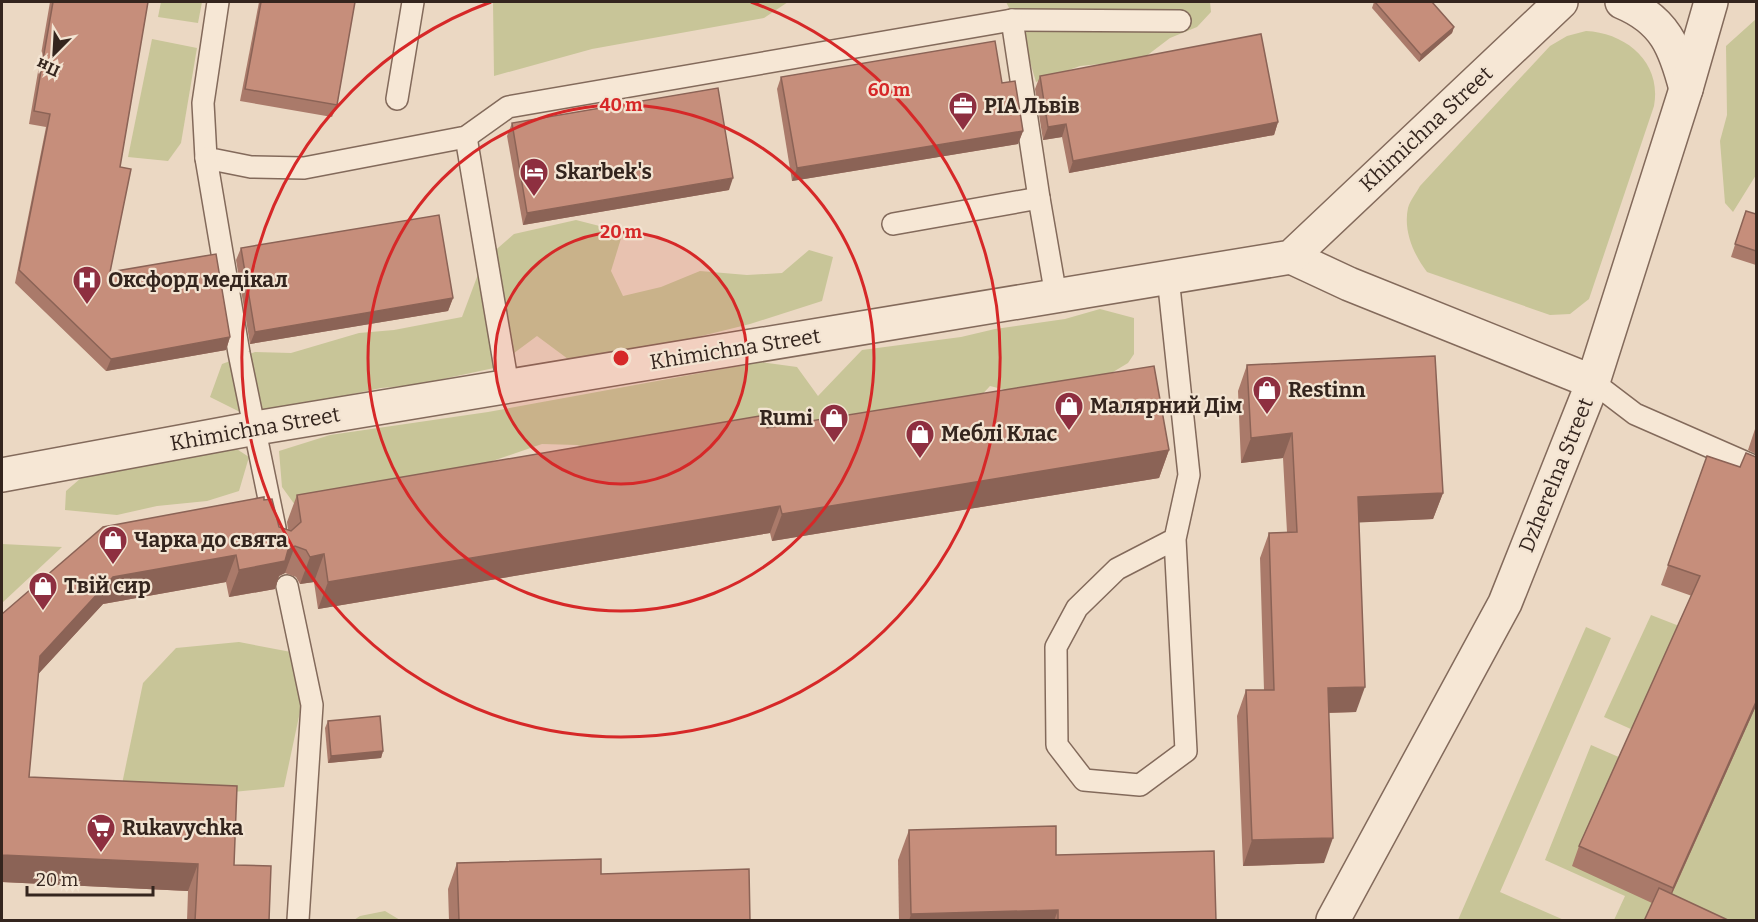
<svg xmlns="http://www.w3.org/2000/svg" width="1758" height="922" font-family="Bitter,serif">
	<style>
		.green { fill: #c8c598 }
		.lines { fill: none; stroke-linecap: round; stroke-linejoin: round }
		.service-casing { stroke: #836a5b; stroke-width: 24 }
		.minor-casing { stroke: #836a5b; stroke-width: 36 }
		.tertiary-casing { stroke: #836a5b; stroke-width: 36 }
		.service { stroke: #f6e7d5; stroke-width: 21 }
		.minor { stroke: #f6e7d5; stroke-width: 33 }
		.tertiary { stroke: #f6e7d5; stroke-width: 33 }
		.wall { fill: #aa7a6a }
		.shaded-wall { fill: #8b6356 }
		.building { fill: #c68e7b; stroke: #8b6356; stroke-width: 1.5 }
		.ring { fill: none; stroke: #d62828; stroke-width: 3 }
		.labels { text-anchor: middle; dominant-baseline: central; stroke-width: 4.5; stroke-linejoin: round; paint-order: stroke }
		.poi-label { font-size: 21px; font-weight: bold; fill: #34251e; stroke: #f3e4d2; text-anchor: start }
		.street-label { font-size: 21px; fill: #34251e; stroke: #f3e4d2 }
		.centre { fill: #d62828; stroke: #f3e4d2; stroke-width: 3 }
		.ring-label { font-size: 18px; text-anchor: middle; font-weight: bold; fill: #d62828; stroke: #f3e4d2; stroke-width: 4.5; stroke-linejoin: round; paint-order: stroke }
	</style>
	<rect width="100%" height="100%" fill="#ebd8c3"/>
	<!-- green -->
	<g class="green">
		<polygon points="161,2 202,2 198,23 158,17"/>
		<polygon points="493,2 788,2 764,18 592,49 494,76"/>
		<polygon points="1006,2 1210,2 1211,12 1197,27 1170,38 1141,60 1080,66 1036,82 1021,31"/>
		<polygon points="1756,19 1756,175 1733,212 1725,203 1720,141 1727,115 1726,46"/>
		<path d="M 1586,31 C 1626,33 1662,62 1654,106 L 1589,299 L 1570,314 L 1550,315 L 1427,272 C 1414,255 1403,231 1408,208 C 1410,201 1416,193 1420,186 L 1550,46 L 1567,36 Z"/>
		<polygon points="152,39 197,48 181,143 168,161 128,157"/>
		<polygon points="576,220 623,232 611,271 623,296 661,287 700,271 747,275 782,273 809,250 833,257 822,301 750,324 645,350 568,359 537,336 494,368 415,385 381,388 276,410 240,412 210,397 222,364 255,352 291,353 359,333 394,330 462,317 483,261 514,234"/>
		<polygon points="1100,309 1134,318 1134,354 1128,363 1108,375 1047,400 990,386 965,413 607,455 577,445 542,444 475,467 303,516 282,487 279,451 330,435 488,412 761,362 797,367 818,396 862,350 961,337 995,329 1065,319"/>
		<polygon points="232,446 249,457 239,491 207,501 157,506 117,515 65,510 66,491 96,465"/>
		<polygon points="2,544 62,547 2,603"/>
		<polygon points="1651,615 1756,656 1633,730 1604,717"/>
		<polygon points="1586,627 1611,638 1500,892 1564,920 1458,920"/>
		<polygon points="239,642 291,652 308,674 284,787 192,796 122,784 143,683 176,648"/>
		<polygon points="1756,706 1756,920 1614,920 1625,896 1545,860 1591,745 1621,758"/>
		<polygon points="385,911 400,920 354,920 360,916"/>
	</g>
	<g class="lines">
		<!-- service casing -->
		<g class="service-casing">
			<g id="service">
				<polyline points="218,2 203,103 206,158 251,167 304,168 466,137 508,107 1012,20 1180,21"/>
				<polyline points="1012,20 1039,198"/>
				<polyline points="397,99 413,2"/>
				<polyline points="466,137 508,386"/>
				<polyline points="206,158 239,353 275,528"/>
				<polyline points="893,224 1039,198 1056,296"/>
				<polyline points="1168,277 1189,475 1175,539 1186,751 1140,785 1084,780 1057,745 1056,647 1077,608 1117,569 1175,539"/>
				<polyline points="1593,382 1635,414 1756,467"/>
				<polyline points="287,586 312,705 298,920"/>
			</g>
		</g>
		<!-- minor casing -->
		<g class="minor-casing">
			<polyline id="minor" points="1333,920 1505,603 1593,382"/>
		</g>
		<!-- tertiary casing -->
		<g class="tertiary-casing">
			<g id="tertiary">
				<path d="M 1622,2 C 1665,20 1675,47 1686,89"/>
				<polyline points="1291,257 1349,284 1593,382 1686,89 1711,2"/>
				<polyline points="2,475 256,428 1291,257 1561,2"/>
			</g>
		</g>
		<!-- service -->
		<use href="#service" class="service"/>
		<!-- minor -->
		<use href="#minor" class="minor"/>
		<!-- tertiary -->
		<use href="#tertiary" class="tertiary"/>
	</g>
	<!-- wall -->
	<g class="wall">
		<polygon points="50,2 148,2 120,167 110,272 230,337 226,350 106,371 15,283 46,127 29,124"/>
		<polygon points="259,2 355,2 337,105 332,117 240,101"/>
		<polygon points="1374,2 1432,2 1454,27 1452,33 1419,62 1372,8"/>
		<polygon points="1040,76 1278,122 1274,135 1069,173 1062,137 1043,140 1035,89"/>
		<polygon points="781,77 1002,83 1023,131 1018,144 792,181 777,89"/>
		<polygon points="512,123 729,190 523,225 507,136"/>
		<polygon points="1746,211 1756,214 1756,265 1731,257"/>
		<polygon points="241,248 453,298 448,311 250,344 236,260"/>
		<polygon points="1247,365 1443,493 1433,519 1359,522 1356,712 1328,713 1324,863 1243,866 1237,716 1246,690 1264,690 1260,558 1269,533 1287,532 1283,458 1241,463 1238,391"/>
		<polygon points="1756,426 1756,454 1748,450"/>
		<polygon points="767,428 1169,450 1159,478 772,541 770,533 318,609 314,582 300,584 296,577 285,573 279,576 275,589 229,597 226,582 103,604 38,674 29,777 234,865 269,921 187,921 188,891 2,882 2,614 264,500 279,527 288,530 287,522 297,495"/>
		<polygon points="1707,456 1740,467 1756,706 1672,894 1652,903 1572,866 1579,846 1692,596 1661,585"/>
		<polygon points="328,721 383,751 381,758 328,763 325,728"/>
		<polygon points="909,830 1056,855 1216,921 899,921 898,860"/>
		<polygon points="457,863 601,874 750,921 449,921 448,889"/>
	</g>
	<!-- shaded-wall -->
	<g class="shaded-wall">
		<polygon points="1454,27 1452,33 1419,62 1421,55"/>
		<polygon points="1278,122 1274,135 1069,173 1073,161"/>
		<polygon points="1066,124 1062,137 1043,140 1048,127"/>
		<polygon points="1023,131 1018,144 792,181 797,168"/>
		<polygon points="733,178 729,190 523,225 527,213"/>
		<polygon points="453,298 448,311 250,344 255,332"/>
		<polygon points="230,337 226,350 106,371 111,359"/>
		<polygon points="1292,433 1283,458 1241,463 1251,438"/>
		<polygon points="1169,450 1159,478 772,541 782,514"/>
		<polygon points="1443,493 1433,519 1349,523 1358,497"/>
		<polygon points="780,506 770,533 318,609 328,582"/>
		<polygon points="295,546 285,573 279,576 275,589 229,597 239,570"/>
		<polygon points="324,554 314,582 300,584 310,557"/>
		<polygon points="236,555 226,582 103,604 30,683 40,656 113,577"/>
		<polygon points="1365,687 1356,712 1318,713 1328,688"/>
		<polygon points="1756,702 1756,706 1665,909 1673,888"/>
		<polygon points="383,751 381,758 328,763 331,756"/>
		<polygon points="1333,838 1324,863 1243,866 1252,840"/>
		<polygon points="2,855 198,864 188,891 2,882"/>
		<polygon points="1058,910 1054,921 909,921 911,914"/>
	</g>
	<!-- building -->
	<g class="building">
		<polygon points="53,2 148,2 120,167 131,169 110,272 216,254 230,337 111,359 19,270 50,114 34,111"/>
		<polygon points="261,2 355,2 337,105 245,89"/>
		<polygon points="1375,2 1432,2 1454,27 1421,55"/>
		<polygon points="1261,34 1278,122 1073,161 1066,124 1048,127 1040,76"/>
		<polygon points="995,41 1002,83 1015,81 1023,131 797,168 781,77"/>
		<polygon points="718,88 733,178 527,213 512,123"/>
		<polygon points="1746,211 1756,214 1756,251 1735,244"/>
		<polygon points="439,215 453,298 255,332 241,248"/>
		<polygon points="1435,356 1443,493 1358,497 1365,687 1328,688 1333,838 1252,840 1246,690 1274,690 1269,533 1297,532 1292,433 1251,438 1247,365"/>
		<polygon points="1154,366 1169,450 782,514 780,506 328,582 324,554 310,557 306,550 295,546 288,550 285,561 239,570 236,555 113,577 40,656 29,777 237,786 234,865 271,866 269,921 195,921 198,864 2,855 2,614 103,527 264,497 264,500 272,499 279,527 291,531 301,522 297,495 765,415 767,428"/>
		<polygon points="1746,453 1756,457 1756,702 1673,888 1579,846 1700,576 1668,565 1707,456 1740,467"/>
		<polygon points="380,716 383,751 331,756 328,721"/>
		<polygon points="1056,826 1056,855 1214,851 1216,921 1058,921 1058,910 911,914 909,830"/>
		<polygon points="601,859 601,874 749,869 750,921 459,921 457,863"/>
		<polygon points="1659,888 1730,921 1644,921"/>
	</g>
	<!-- distance rings -->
	<circle cx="621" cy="358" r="126" fill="#d62828" fill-opacity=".12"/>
	<g class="ring">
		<circle cx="621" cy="358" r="126"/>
		<circle cx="621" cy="358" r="253"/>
		<path d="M751 2A379 379 0 1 1 491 2"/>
	</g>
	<!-- icons -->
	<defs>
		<g id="office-pin" transform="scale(1.5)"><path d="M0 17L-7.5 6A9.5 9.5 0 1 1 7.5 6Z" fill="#8e2f40" stroke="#f3e4d2"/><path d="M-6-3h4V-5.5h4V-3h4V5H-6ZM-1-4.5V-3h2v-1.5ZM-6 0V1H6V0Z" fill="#fff"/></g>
		<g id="hotel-pin" transform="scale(1.5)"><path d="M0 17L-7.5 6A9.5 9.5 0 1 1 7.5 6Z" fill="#8e2f40" stroke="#f3e4d2"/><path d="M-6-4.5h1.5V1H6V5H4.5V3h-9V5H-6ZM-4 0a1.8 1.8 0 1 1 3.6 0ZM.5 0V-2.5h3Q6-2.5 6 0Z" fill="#fff"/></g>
		<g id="hospital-pin" transform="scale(1.5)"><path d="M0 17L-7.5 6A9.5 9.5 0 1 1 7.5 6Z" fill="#8e2f40" stroke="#f3e4d2"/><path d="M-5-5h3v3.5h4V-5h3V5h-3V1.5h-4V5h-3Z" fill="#fff"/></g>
		<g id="shop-pin" transform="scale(1.5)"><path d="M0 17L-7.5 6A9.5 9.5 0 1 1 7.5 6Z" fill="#8e2f40" stroke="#f3e4d2"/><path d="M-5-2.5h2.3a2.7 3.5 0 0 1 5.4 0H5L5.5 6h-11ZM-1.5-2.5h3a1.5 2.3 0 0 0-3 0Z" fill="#fff"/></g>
		<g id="supermarket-pin" transform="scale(1.5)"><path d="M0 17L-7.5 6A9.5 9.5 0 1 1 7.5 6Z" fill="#8e2f40" stroke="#f3e4d2"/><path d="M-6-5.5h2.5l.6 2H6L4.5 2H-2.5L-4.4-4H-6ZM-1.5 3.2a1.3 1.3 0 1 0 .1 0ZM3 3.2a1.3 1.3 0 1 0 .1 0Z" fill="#fff"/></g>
	</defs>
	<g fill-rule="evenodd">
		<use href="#office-pin" x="963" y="106"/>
		<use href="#hotel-pin" x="534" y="172"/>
		<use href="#hospital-pin" x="87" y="280"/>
		<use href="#shop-pin" x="1267" y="390"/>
		<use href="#shop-pin" x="1069" y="406"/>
		<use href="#shop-pin" x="834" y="418"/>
		<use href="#shop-pin" x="920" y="434"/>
		<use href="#shop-pin" x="113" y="540"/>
		<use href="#shop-pin" x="43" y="586"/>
		<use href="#supermarket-pin" x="101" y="828"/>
	</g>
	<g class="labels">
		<!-- poi labels -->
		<g class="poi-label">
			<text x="984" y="106">РІА Львів</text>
			<text x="555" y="172">Skarbek's</text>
			<text x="108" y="280">Оксфорд медікал</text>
			<text x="1288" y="390">Restinn</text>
			<text x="1090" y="406">Малярний Дім</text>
			<text x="813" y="418" text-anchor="end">Rumi</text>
			<text x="941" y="434">Меблі Клас</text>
			<text x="134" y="540">Чарка до свята</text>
			<text x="64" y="586">Твій сир</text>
			<text x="122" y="828">Rukavychka</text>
		</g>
		<!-- street labels -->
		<g class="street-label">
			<text transform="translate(1426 129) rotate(-43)">Khimichna Street</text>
			<text transform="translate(735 349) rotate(-9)">Khimichna Street</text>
			<text transform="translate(255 429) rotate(-10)">Khimichna Street</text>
			<text transform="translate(1556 475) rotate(-68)">Dzherelna Street</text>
		</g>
	</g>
	<circle cx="621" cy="358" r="9" class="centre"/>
	<g class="ring-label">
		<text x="889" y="96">60 m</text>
		<text x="621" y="111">40 m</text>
		<text x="621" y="238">20 m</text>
	</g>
	<!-- border -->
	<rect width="1758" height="922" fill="none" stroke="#34251e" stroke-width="6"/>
	<!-- north arrow -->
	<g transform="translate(54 54) rotate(204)" stroke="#f3e4d2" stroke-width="4.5" paint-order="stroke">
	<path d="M0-4.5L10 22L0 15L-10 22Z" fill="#34251e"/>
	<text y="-9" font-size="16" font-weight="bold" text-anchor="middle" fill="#34251e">Пн</text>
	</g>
	<!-- scale -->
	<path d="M27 886v9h126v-9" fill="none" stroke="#34251e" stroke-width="3"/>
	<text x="36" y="886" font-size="18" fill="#34251e" stroke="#f3e4d2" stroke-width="4.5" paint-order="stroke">20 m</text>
</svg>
